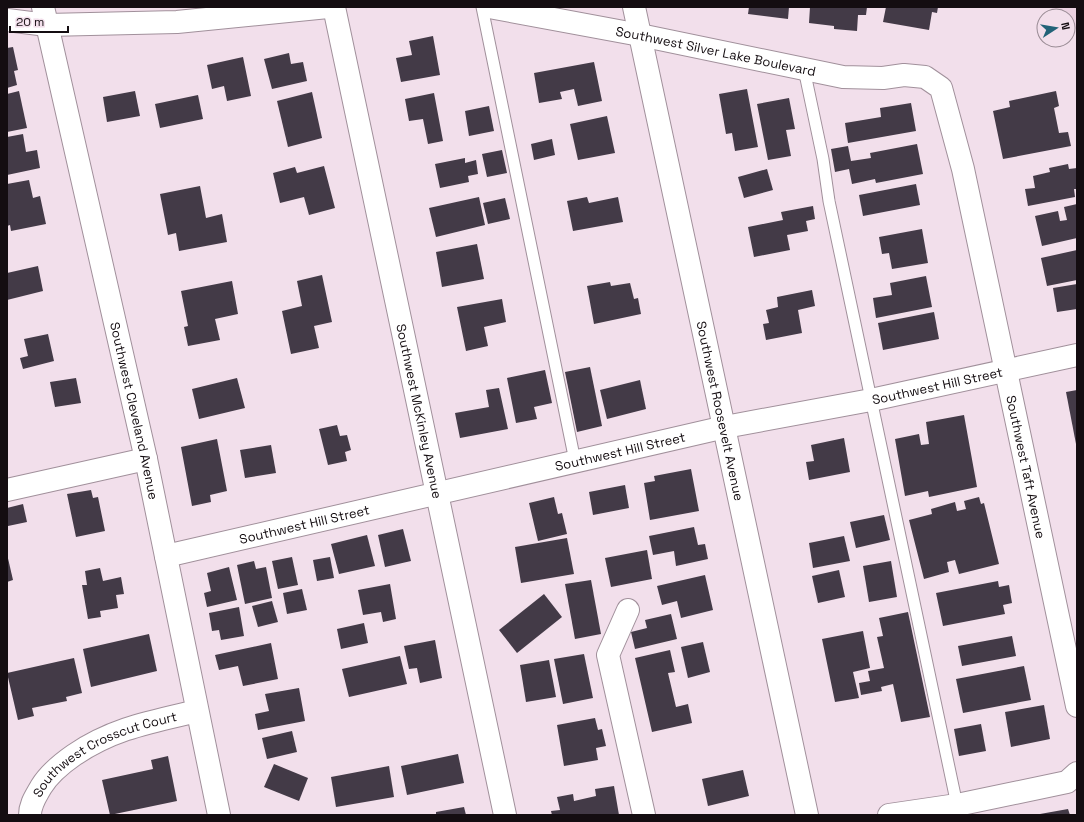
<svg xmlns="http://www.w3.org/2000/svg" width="1084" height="822" font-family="'Space Grotesk',sans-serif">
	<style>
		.built { fill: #ebd1e1 }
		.building { fill: #433a47 }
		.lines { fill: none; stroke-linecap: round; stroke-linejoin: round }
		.service-casing { stroke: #a1909b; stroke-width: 13 }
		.minor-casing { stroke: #a1909b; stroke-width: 24 }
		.service { stroke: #fff; stroke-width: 11 }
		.minor { stroke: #fff; stroke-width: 22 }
		.labels { text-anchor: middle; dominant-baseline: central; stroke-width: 4; stroke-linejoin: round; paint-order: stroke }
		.street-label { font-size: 13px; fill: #140d11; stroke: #f2dfeb }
	</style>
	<rect width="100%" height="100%" fill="#f2dfeb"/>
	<!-- built -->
	<polygon class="built" points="1050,7 1077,7 1077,30 1068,22 1068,16 1060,16"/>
	<!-- building -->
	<g class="building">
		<polygon points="749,7 789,7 788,19 748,14"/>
		<polygon points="810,7 867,7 866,15 858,15 857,31 834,29 834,26 809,23"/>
		<polygon points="886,7 938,7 937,13 932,12 929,30 883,22"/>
		<polygon points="433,36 440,75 401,82 396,58 412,55 409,41"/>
		<polygon points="13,47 18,70 14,71 17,85 7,88 7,48"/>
		<polygon points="289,53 291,64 303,62 307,81 272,89 264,59"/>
		<polygon points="243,57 251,96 227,101 224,86 212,89 207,65"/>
		<polygon points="594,62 602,101 578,106 574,89 560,92 562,99 539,103 534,73"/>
		<polygon points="747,89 758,147 735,151 732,133 726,134 719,94"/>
		<polygon points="19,91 27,128 7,132 7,94"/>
		<polygon points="135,91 140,116 107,122 103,97"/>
		<polygon points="1056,91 1059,106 1054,108 1059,133 1068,132 1071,146 1003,159 993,111 1010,107 1009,101"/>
		<polygon points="312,92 322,138 288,147 277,101"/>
		<polygon points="434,93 443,141 428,144 423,119 409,121 405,99"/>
		<polygon points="198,95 203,119 160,128 155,104"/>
		<polygon points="789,98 795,129 786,130 791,156 768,160 757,104"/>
		<polygon points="911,103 916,131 848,143 845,123 881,117 880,108"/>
		<polygon points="489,106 494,131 469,136 465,111"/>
		<polygon points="607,116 615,153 578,160 570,124"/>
		<polygon points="23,134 26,152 37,150 40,168 7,175 7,137"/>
		<polygon points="552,139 555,155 534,160 531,144"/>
		<polygon points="917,144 923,174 876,183 875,179 852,184 849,169 835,172 831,149 848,146 851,161 871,158 870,153"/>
		<polygon points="502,150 507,173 487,177 482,154"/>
		<polygon points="465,158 465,163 476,160 478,174 468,176 469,182 440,188 435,164"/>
		<polygon points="1068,164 1069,169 1077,168 1077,189 1074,189 1075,197 1028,206 1025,189 1035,188 1033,176 1050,172 1049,168"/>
		<polygon points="324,166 335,208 309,215 304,197 280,203 273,173 295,167 297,173"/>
		<polygon points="767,169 773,190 744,198 738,177"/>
		<polygon points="29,180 33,198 40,196 46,224 11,231 10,225 7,226 7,184"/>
		<polygon points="916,184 920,205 863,216 859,195"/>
		<polygon points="200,186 206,218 222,214 227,242 179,251 176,233 168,235 160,194"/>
		<polygon points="479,197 485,225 436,237 429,208"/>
		<polygon points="587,197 589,203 618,197 623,222 573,231 567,201"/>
		<polygon points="505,198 510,219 488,224 483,203"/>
		<polygon points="1077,204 1077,238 1042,246 1035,216 1058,211 1060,221 1067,220 1064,207"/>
		<polygon points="813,206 815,219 806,221 808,231 787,235 790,250 754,257 748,227 783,220 781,212"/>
		<polygon points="922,229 928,263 892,269 889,253 882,254 879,237"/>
		<polygon points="477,244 484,279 442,287 436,252"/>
		<polygon points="1077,250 1077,280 1047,286 1041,258"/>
		<polygon points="38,266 43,291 7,300 7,273"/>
		<polygon points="322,275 332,322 314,326 319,348 291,354 282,311 302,306 297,281"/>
		<polygon points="926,276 932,307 876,318 873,298 892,295 890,283"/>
		<polygon points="232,281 238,314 215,319 220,340 188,346 184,327 188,326 181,291"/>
		<polygon points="610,282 611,286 630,283 634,299 638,298 641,314 594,324 587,286"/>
		<polygon points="1077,284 1077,309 1057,312 1053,288"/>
		<polygon points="812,290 815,306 798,310 802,333 766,340 763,324 769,323 766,310 778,307 777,297"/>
		<polygon points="502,299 506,322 484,327 488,346 466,351 457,307"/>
		<polygon points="934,312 939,339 883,350 878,323"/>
		<polygon points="48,334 54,361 23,369 20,358 28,356 24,339"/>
		<polygon points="590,367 602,426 577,432 565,372"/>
		<polygon points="545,370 552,403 534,407 537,419 516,423 507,378"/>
		<polygon points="76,378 81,403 55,407 50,382"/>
		<polygon points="237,378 245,408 199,419 192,389"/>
		<polygon points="640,380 646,409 607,419 600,390"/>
		<polygon points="499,388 508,429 460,438 455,413 489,407 486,390"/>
		<polygon points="1077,390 1077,444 1076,444 1066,392"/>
		<polygon points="964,415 977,487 929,497 928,491 905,496 895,439 919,434 921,445 929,444 926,422"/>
		<polygon points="337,425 340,436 347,435 351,450 345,452 347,461 328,465 319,429"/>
		<polygon points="844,438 850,472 809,480 806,462 814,461 811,445"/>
		<polygon points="217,439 227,491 210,495 211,502 192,506 181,447"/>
		<polygon points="271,445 276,473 245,478 240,450"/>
		<polygon points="691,469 699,511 650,520 644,483 655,481 654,476"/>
		<polygon points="625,485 629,508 593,515 589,492"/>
		<polygon points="91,490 93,498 98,497 105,531 76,537 67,494"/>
		<polygon points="554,497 558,514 562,513 567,534 538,541 529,503"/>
		<polygon points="979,497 981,504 984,503 999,564 959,574 955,560 947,562 949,572 924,579 909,520 932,514 931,509 955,502 957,511 966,509 964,501"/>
		<polygon points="23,504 27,522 8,526 7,508"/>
		<polygon points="884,515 890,540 856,548 850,522"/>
		<polygon points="694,527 698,545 705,544 708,559 676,566 674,551 653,555 649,536"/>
		<polygon points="403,529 411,561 385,567 378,535"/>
		<polygon points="367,535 375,566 339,574 331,544"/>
		<polygon points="844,536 850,561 813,568 809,543"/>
		<polygon points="567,538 574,574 521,583 515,547"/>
		<polygon points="647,550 652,579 611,587 605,558"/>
		<polygon points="7,554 13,580 7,582"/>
		<polygon points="292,557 298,585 278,589 272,561"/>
		<polygon points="330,557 334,578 317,581 313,560"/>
		<polygon points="254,561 256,569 266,567 272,598 245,604 237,565"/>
		<polygon points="891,561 897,597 869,602 863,566"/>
		<polygon points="229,567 237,600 207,607 204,593 211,591 207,573"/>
		<polygon points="100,568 103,581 121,577 124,594 116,595 118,608 100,611 101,617 88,619 82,585 87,585 85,571"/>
		<polygon points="839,570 845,597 818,603 812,576"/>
		<polygon points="705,575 713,610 681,618 677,601 662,605 657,586"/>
		<polygon points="591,580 601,634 575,639 565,584"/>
		<polygon points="998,581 999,587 1009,585 1012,603 1003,605 1005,614 943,626 936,593"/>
		<polygon points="390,584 396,619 383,622 381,612 363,615 358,590"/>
		<polygon points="302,589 307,610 287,614 283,593"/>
		<polygon points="544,594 562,617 517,653 499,630"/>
		<polygon points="272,601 278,622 258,627 252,606"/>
		<polygon points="239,607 244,636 221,640 219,630 212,631 209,613"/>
		<polygon points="908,612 930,717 901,722 893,684 881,687 882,691 861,695 859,683 870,681 868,671 884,668 877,637 883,636 879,618"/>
		<polygon points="671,614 677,639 635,649 631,632 647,628 645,620"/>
		<polygon points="364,623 368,643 341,649 337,629"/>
		<polygon points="863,631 870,668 853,672 859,698 835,702 822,639"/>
		<polygon points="149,634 157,671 91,687 83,649"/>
		<polygon points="1012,636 1016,656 962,666 958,646"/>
		<polygon points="435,640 442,678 420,683 417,668 409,669 404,646"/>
		<polygon points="703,642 710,672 688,678 681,647"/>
		<polygon points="271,643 278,679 243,686 238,666 219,670 215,655"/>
		<polygon points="670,650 675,672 668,673 676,707 688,704 692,723 652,732 635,658"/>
		<polygon points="584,654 593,698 563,704 554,659"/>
		<polygon points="400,656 407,684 349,697 342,669"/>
		<polygon points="74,658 82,693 66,697 67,701 32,708 34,716 18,720 7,673"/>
		<polygon points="549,660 556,697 526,702 520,665"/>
		<polygon points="1024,666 1031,700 963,713 956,679"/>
		<polygon points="299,688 305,721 258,730 255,714 269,711 265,694"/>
		<polygon points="1044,705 1050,739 1011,747 1005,712"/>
		<polygon points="595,718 598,730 602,729 606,746 596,748 598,760 564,766 557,725"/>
		<polygon points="981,724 986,751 959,756 954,729"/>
		<polygon points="292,731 297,752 267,759 262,738"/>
		<polygon points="458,754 464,783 407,795 401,766"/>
		<polygon points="168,756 177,801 110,815 102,780 153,769 151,760"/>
		<polygon points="274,764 308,778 299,801 264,787"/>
		<polygon points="389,766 394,797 336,807 331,777"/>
		<polygon points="743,770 749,796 708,806 702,779"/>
		<polygon points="614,786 619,815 552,815 551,811 560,810 557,797 573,794 574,801 596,796 595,789"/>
		<polygon points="464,807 466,815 436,815 436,812"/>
		<polygon points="1068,809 1070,815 1040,815 1040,814"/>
	</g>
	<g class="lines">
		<!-- service casing -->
		<g class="service-casing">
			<g id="service">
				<polyline points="482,7 575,461"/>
				<polyline points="804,69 823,159 829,201 957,805"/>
			</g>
		</g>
		<!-- minor casing -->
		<g class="minor-casing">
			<g id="minor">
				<path id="s1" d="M 43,7 L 146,459 L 219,815"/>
				<path id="s2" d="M 334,7 L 505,815"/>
				<path id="s3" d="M 489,7 L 640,35 L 843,77 L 883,78 L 904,75 L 925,77 L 941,88 L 963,169 L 1077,706"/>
				<path id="s4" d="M 634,7 L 807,815"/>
				<polyline points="7,20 47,25 177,22 328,7"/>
				<polyline points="7,490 146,459"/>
				<path id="s5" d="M 166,556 L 725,427 L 871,400 L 1077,355"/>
				<polyline points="628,610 608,655 644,815"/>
				<path id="s6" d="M 30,815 C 30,804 36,796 41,787 C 49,774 61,764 74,755 C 114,728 151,722 197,711"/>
				<polyline points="889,815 957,805 1067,782 1077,773"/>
			</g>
		</g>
		<!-- service -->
		<use href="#service" class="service"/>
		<!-- minor -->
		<use href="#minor" class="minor"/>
	</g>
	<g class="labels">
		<!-- street labels -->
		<g class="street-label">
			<text stroke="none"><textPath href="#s3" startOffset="231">Southwest Silver Lake Boulevard</textPath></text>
			<text stroke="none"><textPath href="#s5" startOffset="790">Southwest Hill Street</textPath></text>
			<text stroke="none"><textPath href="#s1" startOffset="414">Southwest Cleveland Avenue</textPath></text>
			<text stroke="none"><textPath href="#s2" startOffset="413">Southwest McKinley Avenue</textPath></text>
			<text stroke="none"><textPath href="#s4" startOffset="413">Southwest Roosevelt Avenue</textPath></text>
			<text stroke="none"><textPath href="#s5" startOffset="466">Southwest Hill Street</textPath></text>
			<text stroke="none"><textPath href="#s3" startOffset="851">Southwest Taft Avenue</textPath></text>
			<text stroke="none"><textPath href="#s5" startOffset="142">Southwest Hill Street</textPath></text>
			<text stroke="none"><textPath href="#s6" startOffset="104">Southwest Crosscut Court</textPath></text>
		</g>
	</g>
	<!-- border -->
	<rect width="1084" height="822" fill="none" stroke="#140d11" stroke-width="16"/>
	<!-- north arrow -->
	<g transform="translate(1056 28) rotate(78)"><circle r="19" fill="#f2dfeb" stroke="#998b94"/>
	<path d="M0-3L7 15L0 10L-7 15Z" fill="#226378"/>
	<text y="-6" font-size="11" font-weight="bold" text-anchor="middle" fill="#140d11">N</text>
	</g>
	<!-- scale -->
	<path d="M10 26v6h58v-6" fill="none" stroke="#140d11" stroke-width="2"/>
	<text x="16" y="26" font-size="12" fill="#140d11" stroke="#f2dfeb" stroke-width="3" paint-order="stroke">20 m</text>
</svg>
